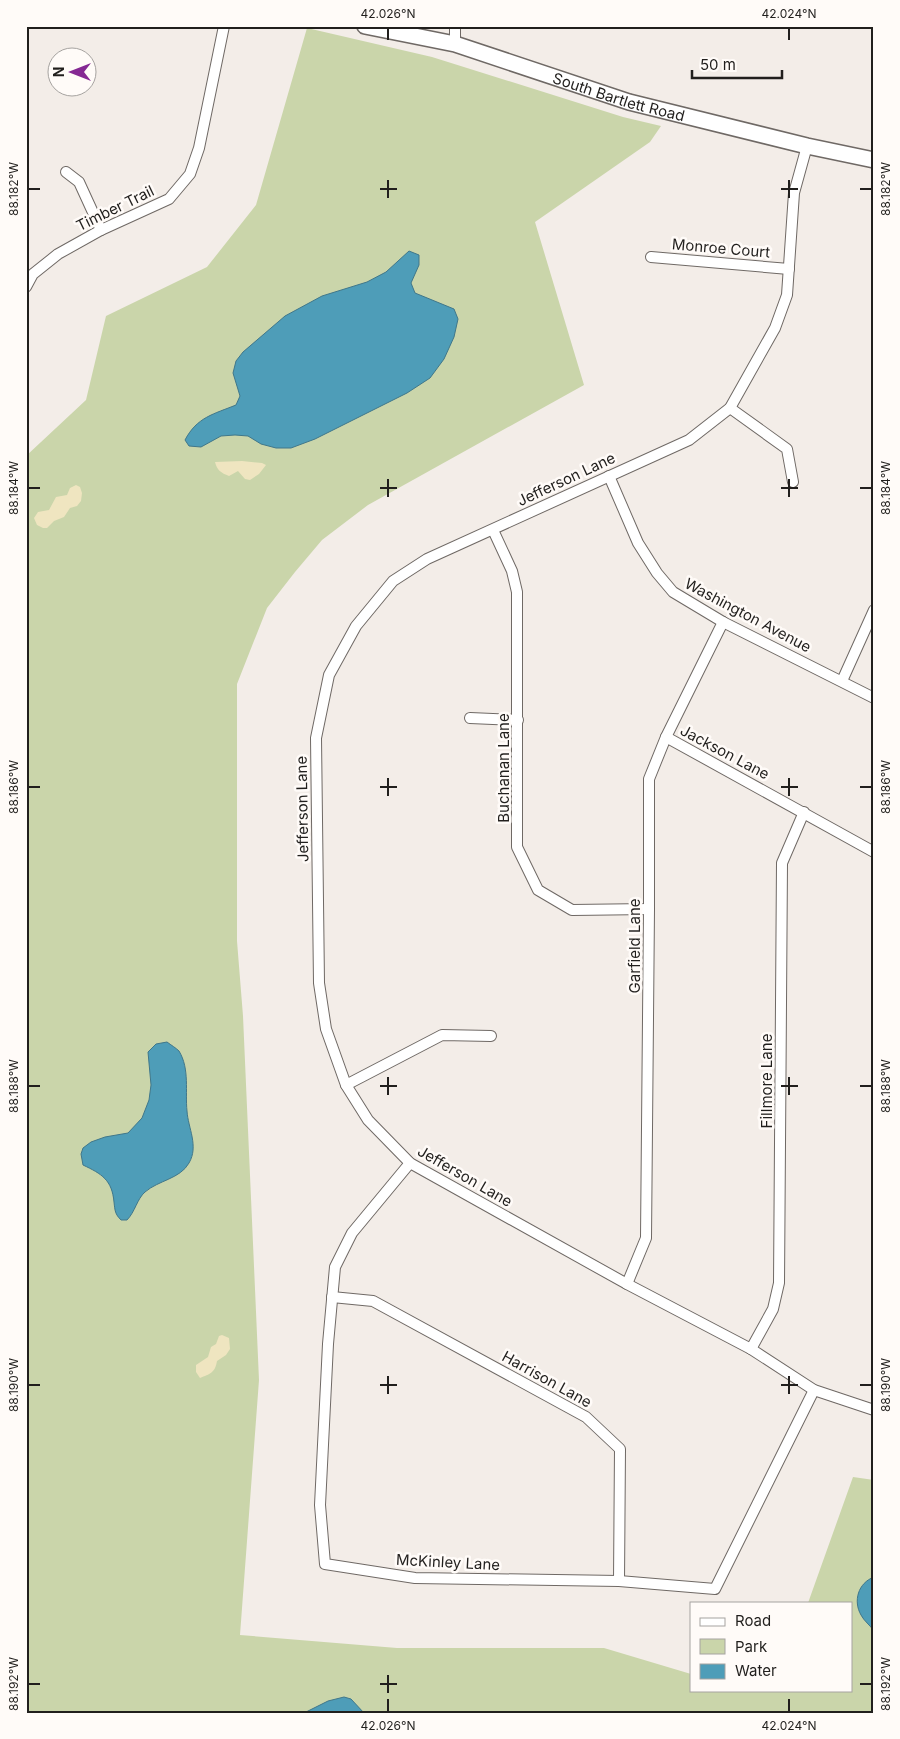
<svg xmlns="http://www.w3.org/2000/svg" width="900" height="1739" font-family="Inter,sans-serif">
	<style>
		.green { fill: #cad5aa }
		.sand { fill: #efe5c0 }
		.water { fill: #4e9db8; stroke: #40778a }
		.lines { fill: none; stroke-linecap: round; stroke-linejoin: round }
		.minor-casing { stroke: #6f6965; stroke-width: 12 }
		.secondary-casing { stroke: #6f6965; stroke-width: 18 }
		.minor { stroke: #fff; stroke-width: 10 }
		.secondary { stroke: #fff; stroke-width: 15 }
		.ticks { fill: none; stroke: #211f1d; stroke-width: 2 }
		.labels { text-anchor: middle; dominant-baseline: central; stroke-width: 5; stroke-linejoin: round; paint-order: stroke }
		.street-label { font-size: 15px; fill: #211f1d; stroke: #fffbf8 }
		.neatline { fill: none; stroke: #211f1d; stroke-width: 2 }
		.ticks-label { font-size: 12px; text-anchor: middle; fill: #211f1d }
	</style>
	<rect width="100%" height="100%" fill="#f3ede8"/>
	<!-- green -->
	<polygon class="green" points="307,28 432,57 623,117 661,126 650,142 535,222 584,385 368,505 322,540 295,572 267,608 237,684 237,941 243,1016 259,1380 240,1635 397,1648 604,1648 691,1674 691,1690 851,1690 851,1603 808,1603 853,1477 874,1480 874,1713 26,1713 26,456 86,400 106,316 207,267 256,205"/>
	<!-- sand -->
	<g class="sand">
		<path d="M 242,461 L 262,463 L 266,465 L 259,474 L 250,480 L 245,479 L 238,471 L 229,476 C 221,473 217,470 215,462 Z"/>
		<polygon points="76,485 80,487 82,493 81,501 77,506 70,508 64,517 54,521 47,528 43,528 37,525 34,518 38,512 49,510 56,497 67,495 70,488"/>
		<path d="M 222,1335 L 229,1338 L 230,1349 L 226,1355 L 217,1361 C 215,1373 210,1374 200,1378 L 196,1372 L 196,1365 L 208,1357 L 211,1347 L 216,1344 L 219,1336 Z"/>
	</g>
	<!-- water -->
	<g class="water">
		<path d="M 409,251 L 419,255 L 419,265 L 411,283 L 415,293 L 454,309 L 458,319 L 454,337 L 444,359 L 430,378 L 407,393 L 315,439 L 291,448 L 276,448 L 261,444 L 248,436 L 235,435 L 221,436 L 201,447 L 189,446 L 185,440 C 197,417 214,414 236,405 L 240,396 L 233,373 L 236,361 L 243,352 L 285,316 L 322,296 L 367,282 L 386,272 Z"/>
		<path d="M 167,1042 C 171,1045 176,1048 179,1051 C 190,1069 185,1092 187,1111 C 188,1128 199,1146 189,1163 C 180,1179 159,1180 145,1192 C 137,1199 135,1212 127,1220 L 121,1220 C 115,1214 115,1211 114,1202 C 112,1180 102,1174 83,1165 L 81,1154 L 83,1148 L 91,1142 L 105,1137 L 128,1133 L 142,1118 L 149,1100 L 151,1085 L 148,1052 L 156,1044 Z"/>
		<path d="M 874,1577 L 874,1631 C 870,1625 864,1621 861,1615 C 853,1601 858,1583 874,1577 Z"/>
		<polygon points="344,1697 351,1699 364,1713 304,1713 328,1701"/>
	</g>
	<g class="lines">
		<!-- minor casing -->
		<g class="minor-casing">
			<g id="minor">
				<polyline points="455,26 455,44"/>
				<polyline points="807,146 794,193 787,295 775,328 730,408 689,440 427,559 393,581 356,626 329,675 316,738 319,983 326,1029 346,1085 368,1120 410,1163 627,1284 751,1349 814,1390 874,1410"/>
				<polyline points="66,172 79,182 101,230"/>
				<polyline points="651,257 789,269"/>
				<polyline points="26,287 33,274 58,254 101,230 169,199 190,174 199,148 224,26"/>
				<polyline points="730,408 787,449 793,482"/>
				<polyline points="609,476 638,543 657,573 673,592 723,622 874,698"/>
				<polyline points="493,530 512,571 517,592 517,847 538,890 572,910 649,909"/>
				<polyline points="842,681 874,610"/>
				<polyline points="470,718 518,720"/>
				<polyline points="666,737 874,852"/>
				<polyline points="346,1085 442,1035 491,1036"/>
				<polyline points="410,1163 352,1233 335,1267 328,1344 320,1505 325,1564 415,1578 619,1581 715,1589 814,1390"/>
				<polyline points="627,1284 646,1238 649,909 649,779 666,737 723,622"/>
				<polyline points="332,1297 373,1301 586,1417 620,1449 619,1581"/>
				<polyline points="751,1349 773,1309 779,1283 782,863 804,812"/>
			</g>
		</g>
		<!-- secondary casing -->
		<g class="secondary-casing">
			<g id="secondary">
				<path id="s1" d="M 365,26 L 455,44 L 629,102 L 807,146 L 874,160"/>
			</g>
		</g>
		<!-- minor -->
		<use href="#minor" class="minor"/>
		<!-- secondary -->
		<use href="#secondary" class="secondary"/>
	</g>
	<!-- ticks -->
	<path class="ticks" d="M 388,28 L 388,40M 789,28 L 789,40M 388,180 L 388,198M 789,180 L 789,198M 28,189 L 40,189M 380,189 L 397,189M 781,189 L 798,189M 860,189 L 872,189M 388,479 L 388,497M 789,479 L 789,497M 28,488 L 40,488M 380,488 L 397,488M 781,488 L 798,488M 860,488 L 872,488M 388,778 L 388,796M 789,778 L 789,796M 28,787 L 40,787M 380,787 L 397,787M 781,787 L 798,787M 860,787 L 872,787M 388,1077 L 388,1095M 789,1077 L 789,1095M 28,1086 L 40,1086M 380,1086 L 397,1086M 781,1086 L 798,1086M 860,1086 L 872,1086M 388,1376 L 388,1394M 789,1376 L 789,1394M 28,1385 L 40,1385M 380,1385 L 397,1385M 781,1385 L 798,1385M 860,1385 L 872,1385M 388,1675 L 388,1693M 28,1684 L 40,1684M 380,1684 L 397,1684M 860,1684 L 872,1684M 388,1699 L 388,1712M 789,1699 L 789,1712"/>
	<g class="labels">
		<!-- street labels -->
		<g class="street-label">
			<text stroke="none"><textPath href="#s1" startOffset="264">South Bartlett Road</textPath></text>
			<text transform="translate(115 208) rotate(-26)">Timber Trail</text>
			<text transform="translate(721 248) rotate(5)">Monroe Court</text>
			<text transform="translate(566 479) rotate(-25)">Jefferson Lane</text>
			<text transform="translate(748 615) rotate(28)">Washington Avenue</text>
			<text transform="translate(725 752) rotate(28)">Jackson Lane</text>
			<text transform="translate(503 768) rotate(-90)">Buchanan Lane</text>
			<text transform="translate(302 809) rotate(-91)">Jefferson Lane</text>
			<text transform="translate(634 946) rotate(-90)">Garfield Lane</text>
			<text transform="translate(766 1081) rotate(-90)">Fillmore Lane</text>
			<text transform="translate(465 1176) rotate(30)">Jefferson Lane</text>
			<text transform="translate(547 1379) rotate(29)">Harrison Lane</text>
			<text transform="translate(448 1562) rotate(3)">McKinley Lane</text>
		</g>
	</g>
	<!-- border -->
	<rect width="900" height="1739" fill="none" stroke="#fffbf8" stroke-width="55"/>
	<!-- legend -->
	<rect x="690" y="1602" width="162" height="90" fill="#fffbf8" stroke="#a6a3a0"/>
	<rect x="700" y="1618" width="25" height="8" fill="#ffffff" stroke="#a6a3a0"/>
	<text x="735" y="1626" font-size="15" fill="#211f1d">Road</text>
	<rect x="700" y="1639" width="25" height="15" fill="#cad5aa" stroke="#a6a3a0"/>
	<text x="735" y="1652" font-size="15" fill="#211f1d">Park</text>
	<rect x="700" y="1664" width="25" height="15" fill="#4e9db8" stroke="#a6a3a0"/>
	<text x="735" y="1676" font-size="15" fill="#211f1d">Water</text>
	<!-- north arrow -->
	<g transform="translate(72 72) rotate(270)"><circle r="24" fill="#fffbf8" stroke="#a6a3a0"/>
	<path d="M0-4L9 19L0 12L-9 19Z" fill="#852893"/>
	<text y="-8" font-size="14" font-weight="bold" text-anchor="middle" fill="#211f1d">N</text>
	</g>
	<!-- scale -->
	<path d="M692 70v8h90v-8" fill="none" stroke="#211f1d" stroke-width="2.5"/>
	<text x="700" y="70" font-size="15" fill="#211f1d" stroke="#fffbf8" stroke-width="4" paint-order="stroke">50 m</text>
	<rect x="28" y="28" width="844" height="1684" class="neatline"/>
	<g class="ticks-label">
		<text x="388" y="18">42.026°N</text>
		<text x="789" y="18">42.024°N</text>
		<text transform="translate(886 189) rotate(-90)" y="4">88.182°W</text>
		<text transform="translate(14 189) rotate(-90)" y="4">88.182°W</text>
		<text transform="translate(886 488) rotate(-90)" y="4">88.184°W</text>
		<text transform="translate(14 488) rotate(-90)" y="4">88.184°W</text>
		<text transform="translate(886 787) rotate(-90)" y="4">88.186°W</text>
		<text transform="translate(14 787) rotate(-90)" y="4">88.186°W</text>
		<text transform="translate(886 1086) rotate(-90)" y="4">88.188°W</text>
		<text transform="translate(14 1086) rotate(-90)" y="4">88.188°W</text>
		<text transform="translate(14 1385) rotate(-90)" y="4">88.190°W</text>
		<text transform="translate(886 1385) rotate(-90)" y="4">88.190°W</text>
		<text transform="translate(14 1684) rotate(-90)" y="4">88.192°W</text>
		<text transform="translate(886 1684) rotate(-90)" y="4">88.192°W</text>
		<text x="388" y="1730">42.026°N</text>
		<text x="789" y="1730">42.024°N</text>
	</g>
</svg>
